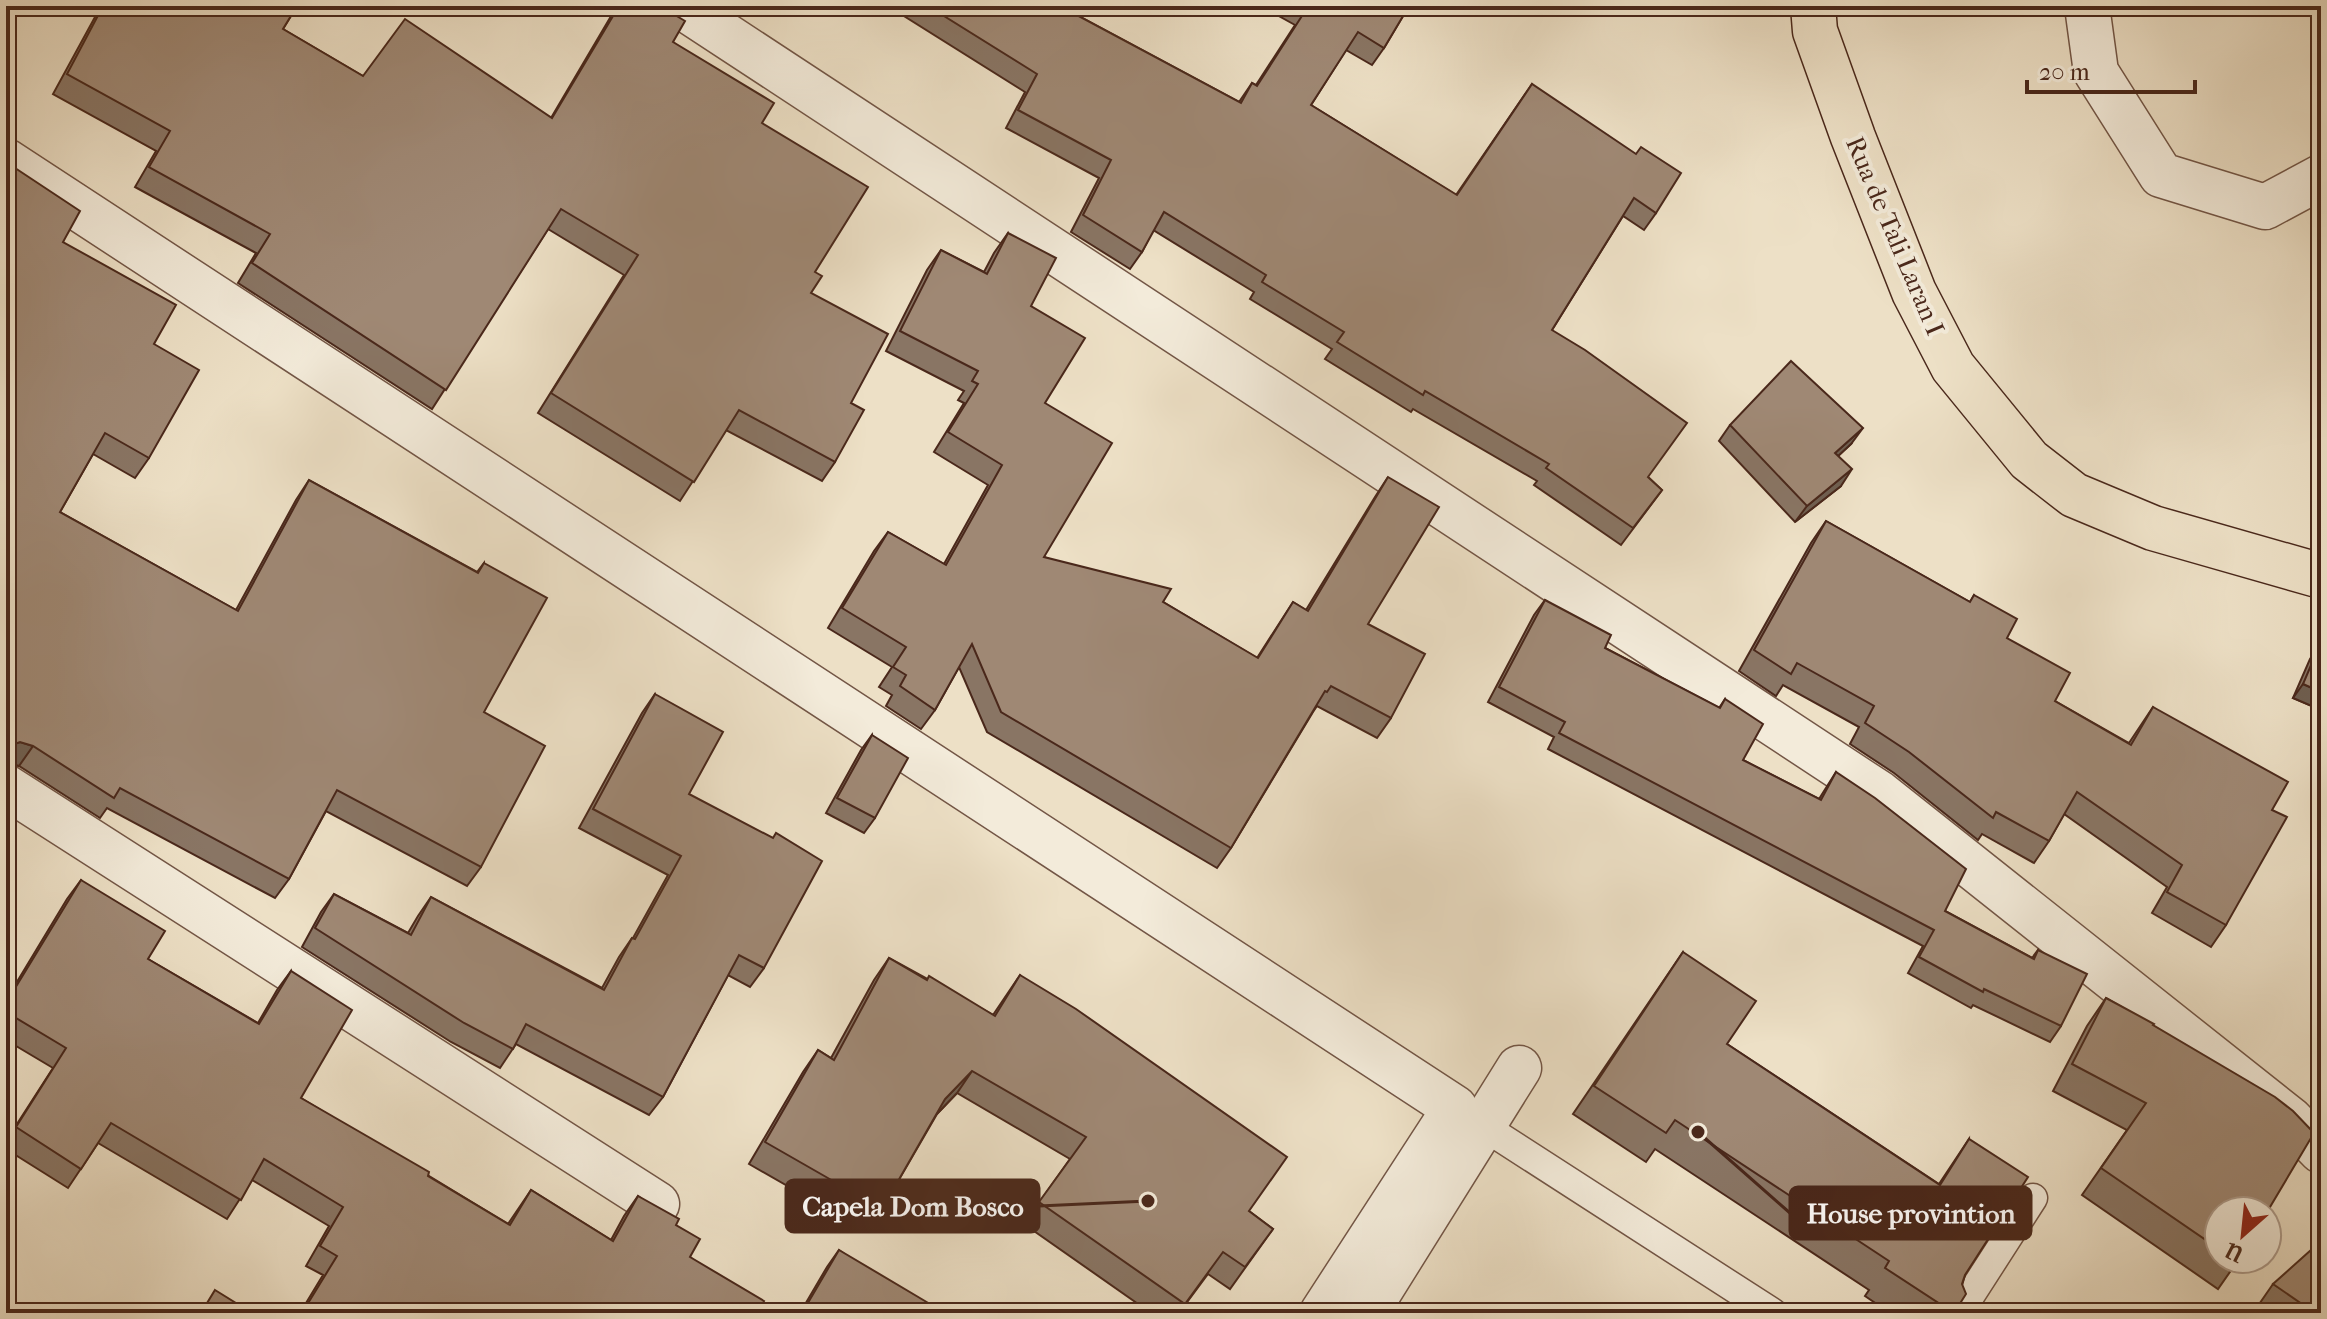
<svg xmlns="http://www.w3.org/2000/svg" width="2327" height="1319" font-family="'IM FELL French Canon',serif">
	<style>
		.lines { fill: none; stroke-linecap: round; stroke-linejoin: round }
		.service-casing { stroke: #735646; stroke-width: 31 }
		.minor-casing { stroke: #735646; stroke-width: 47 }
		.primary-casing { stroke: #4a281b; stroke-width: 47 }
		.service { stroke: #f3ebda; stroke-width: 28 }
		.minor { stroke: #f3ebda; stroke-width: 44 }
		.primary { stroke: #ede0c6; stroke-width: 44 }
		.wall { fill: #897564; stroke: #4a281b; stroke-width: 2 }
		.shaded-wall { fill: #6f5f51; stroke: #4a281b; stroke-width: 2 }
		.building { fill: #9f8874; stroke: #4a281b; stroke-width: 2 }
		.labels { text-anchor: middle; dominant-baseline: central; stroke-width: 8; stroke-linejoin: round; paint-order: stroke }
		.street-label { font-size: 26px; fill: #4a281b; stroke: #f3ebda }
		.leader { fill: none; stroke: #4a281b; stroke-width: 3 }
		.callout-dot { fill: #4a281b; stroke: #f3ebda; stroke-width: 3 }
		.callout { fill: #4a281b; stroke: #4a281b; stroke-width: 3 }
		.callout-label { font-size: 28px; text-anchor: middle; font-weight: bold; fill: #fff }
	</style>
	<rect width="100%" height="100%" fill="#ede0c6"/>
	<filter id="stains"><feTurbulence type="fractalNoise" baseFrequency=".0025" numOctaves="4"/><feColorMatrix values="0 0 0 0 .2 0 0 0 0 .09 0 0 0 0 .02 0 0 0 .5 -.17"/></filter>
	<radialGradient id="worn" r=".72"><stop offset=".6" stop-color="#630" stop-opacity="0"/><stop offset="1" stop-color="#630" stop-opacity=".3"/></radialGradient>
	<g class="lines">
		<!-- service casing -->
		<g class="service-casing">
			<g id="service">
				<polyline points="1469,1117 1773,1313"/>
				<polyline points="1959,1313 2033,1198"/>
			</g>
		</g>
		<!-- minor casing -->
		<g class="minor-casing">
			<g id="minor">
				<polyline points="681,6 1879,793 2291,1120 2321,1151"/>
				<polyline points="2087,6 2096,72 2161,175 2265,207 2321,177"/>
				<polyline points="6,161 1455,1108 1322,1313"/>
				<polyline points="6,787 657,1204"/>
				<polyline points="1366,1313 1519,1068"/>
			</g>
		</g>
		<!-- primary casing -->
		<g class="primary-casing">
			<polyline id="primary" points="1813,6 1815,31 1853,137 1914,292 1953,367 2029,460 2074,495 2153,528 2321,576"/>
		</g>
		<!-- service -->
		<use href="#service" class="service"/>
		<!-- minor -->
		<use href="#minor" class="minor"/>
		<!-- primary -->
		<use href="#primary" class="primary"/>
	</g>
	<!-- wall -->
	<g class="wall">
		<polygon points="101,6 135,6 143,10 145,6 297,6 283,29 363,76 551,118 617,6 660,6 673,42 762,123 815,272 811,293 851,403 835,462 822,481 726,430 680,501 538,413 624,275 548,229 432,409 238,283 256,253 135,187 156,151 53,94"/>
		<polygon points="888,6 1060,6 1239,102 1252,83 1256,85 1295,25 1261,6 1409,6 1384,48 1372,65 1346,50 1311,105 1456,195 1532,84 1656,213 1644,230 1623,216 1552,330 1648,477 1662,490 1621,545 1534,485 1537,481 1413,409 1411,412 1325,359 1332,349 1250,299 1254,292 1153,230 1142,252 1130,269 1071,232 1099,178 1006,128 1025,92"/>
		<polygon points="6,162 63,242 154,344 149,458 135,478 93,454 60,512 236,610 296,500 309,480 477,572 484,563 484,712 481,867 467,886 326,811 289,879 275,898 107,808 100,818 19,766 6,762"/>
		<polygon points="1008,233 1031,306 1045,403 1044,557 1163,602 1257,658 1293,602 1306,610 1375,497 1388,477 1368,624 1391,718 1377,738 1317,706 1313,712 1231,848 1217,868 987,732 959,667 935,710 921,729 886,706 892,695 879,687 892,667 828,628 874,551 888,532 944,564 988,485 934,452 964,403 958,400 964,391 886,351 927,270 941,250 984,272 994,253"/>
		<polygon points="1730,425 1851,444 1838,456 1841,486 1795,522 1719,441"/>
		<polygon points="1826,521 1970,602 1974,595 2055,701 2129,743 2153,707 2272,810 2226,925 2211,947 2152,913 2167,887 2064,814 2049,841 2034,863 1982,834 1978,840 1894,773 1850,744 1859,727 1783,685 1776,696 1739,671 1811,543"/>
		<polygon points="1545,600 1605,648 1719,708 1725,699 1743,760 1819,799 1836,772 1945,911 2032,958 2038,950 2061,1026 2050,1042 1973,1005 1971,1008 1908,973 1923,946 1548,749 1554,737 1488,702 1534,615"/>
		<polygon points="2320,644 2321,710 2293,698 2310,659"/>
		<polygon points="655,694 689,794 764,968 750,987 728,975 663,1097 649,1115 516,1044 500,1068 451,1042 302,947 321,912 334,894 408,933 418,916 431,897 602,988 619,957 632,938 633,938 668,875 579,828 642,713"/>
		<polygon points="872,735 875,818 864,833 826,813 861,750"/>
		<polygon points="81,880 148,959 258,1023 277,990 291,971 301,1098 508,1224 531,1190 611,1240 624,1216 638,1196 676,1225 690,1257 757,1313 300,1313 323,1275 306,1266 329,1226 252,1180 227,1219 98,1143 68,1188 6,1149 6,1141 53,1068 6,1040 6,1000 67,899"/>
		<polygon points="1683,952 1727,1044 1939,1184 1969,1139 1965,1275 1954,1313 1890,1313 1865,1296 1869,1290 1655,1149 1646,1162 1573,1114"/>
		<polygon points="889,958 993,1015 1020,975 1249,1211 1273,1229 1230,1289 1208,1274 1179,1313 1151,1313 1024,1224 1070,1159 957,1093 937,1114 882,1209 866,1231 749,1164 803,1072 818,1050 831,1058 874,980"/>
		<polygon points="2106,998 2153,1025 2219,1211 2219,1259 2239,1259 2218,1289 2082,1195 2127,1130 2053,1091 2087,1026"/>
		<polygon points="839,1250 925,1313 800,1313 827,1267"/>
		<polygon points="2273,1284 2321,1313 2253,1313"/>
	</g>
	<!-- shaded-wall -->
	<g class="shaded-wall">
		<polygon points="1863,428 1851,444 1823,470 1835,453"/>
		<polygon points="1852,469 1841,486 1795,522 1807,506"/>
		<polygon points="2303,684 2321,692 2321,710 2293,698"/>
		<polygon points="20,742 33,746 19,766 6,762 6,747"/>
		<polygon points="972,1071 957,1093 930,1121 945,1099"/>
	</g>
	<!-- building -->
	<g class="building">
		<polygon points="103,6 135,6 146,12 149,6 297,6 283,29 363,76 405,19 552,118 619,6 660,6 685,21 673,42 774,103 762,123 868,187 815,272 822,276 811,293 888,334 851,403 864,410 835,462 739,410 694,482 551,393 638,255 561,209 446,390 252,263 270,234 149,167 170,131 67,74"/>
		<polygon points="928,6 1060,6 1241,103 1252,83 1257,86 1307,8 1304,6 1409,6 1384,48 1358,32 1311,105 1457,195 1532,84 1636,154 1641,147 1681,173 1656,213 1634,198 1552,330 1585,350 1687,423 1648,477 1662,490 1633,528 1546,468 1549,464 1425,391 1423,395 1337,342 1344,332 1262,282 1266,275 1164,212 1142,252 1083,215 1111,160 1018,110 1037,74"/>
		<polygon points="6,162 80,211 63,242 176,305 154,344 199,370 149,458 105,433 60,512 238,611 309,480 478,573 484,563 547,598 484,712 545,746 481,867 337,790 289,879 120,788 114,798 33,746 20,742 6,747 6,627 13,615 6,611"/>
		<polygon points="1008,233 1056,258 1031,306 1085,338 1045,403 1112,443 1044,557 1171,589 1163,602 1258,658 1293,602 1308,611 1388,477 1439,507 1368,624 1425,654 1391,718 1331,686 1327,692 1325,691 1231,848 1001,712 972,644 935,710 900,686 906,675 893,667 906,647 842,608 888,532 946,565 1002,465 948,432 978,384 972,381 978,371 900,331 941,250 987,274"/>
		<polygon points="1791,361 1863,428 1835,453 1852,469 1807,506 1730,425"/>
		<polygon points="1826,521 1970,602 1974,595 2017,619 2007,638 2070,673 2055,701 2131,745 2153,707 2288,782 2272,810 2287,817 2226,925 2167,892 2182,865 2077,792 2049,841 1996,812 1993,818 1909,752 1865,723 1874,706 1797,663 1791,674 1754,650"/>
		<polygon points="1545,600 1611,635 1605,648 1720,708 1725,699 1763,724 1743,760 1821,800 1836,772 1875,798 1966,869 1945,911 2034,959 2038,950 2087,974 2061,1026 1984,989 1983,992 1919,957 1934,930 1559,733 1565,722 1499,687"/>
		<polygon points="2320,644 2321,645 2321,692 2303,684"/>
		<polygon points="655,694 723,732 689,794 773,838 776,833 822,861 764,968 739,955 663,1097 526,1024 513,1049 464,1023 315,928 334,894 411,935 431,897 604,990 632,938 635,939 681,856 593,809"/>
		<polygon points="872,735 908,758 875,818 837,798"/>
		<polygon points="6,786 15,794 6,810"/>
		<polygon points="81,880 165,931 148,959 259,1024 291,971 352,1010 301,1098 429,1172 428,1176 510,1225 531,1190 613,1241 638,1196 679,1219 676,1225 700,1239 690,1257 764,1301 757,1313 302,1313 337,1256 320,1246 343,1207 264,1159 241,1200 111,1123 81,1169 16,1127 66,1048 6,1012 6,1003"/>
		<polygon points="1683,952 1756,1001 1727,1044 1940,1185 1969,1139 2028,1177 1965,1275 1962,1284 1966,1294 1954,1313 1885,1268 1889,1261 1675,1120 1666,1133 1594,1086"/>
		<polygon points="889,958 927,980 929,976 995,1016 1020,975 1076,1009 1287,1157 1249,1211 1273,1229 1245,1267 1223,1252 1185,1304 1039,1202 1086,1137 972,1071 945,1099 882,1209 765,1142 818,1050 834,1060"/>
		<polygon points="2106,998 2154,1024 2153,1025 2275,1097 2293,1111 2314,1133 2267,1212 2267,1211 2219,1211 2219,1249 2101,1168 2146,1103 2072,1064"/>
		<polygon points="2321,1241 2321,1313 2315,1313 2273,1284"/>
		<polygon points="839,1250 930,1304 925,1313 802,1313"/>
		<polygon points="215,1290 252,1313 201,1313"/>
	</g>
	<g class="labels">
		<!-- street labels -->
		<g class="street-label">
			<text transform="translate(1895 236) rotate(67)">Rua de Tali Laran I</text>
		</g>
	</g>
	<!-- callouts -->
	<path class="leader" d="M1148 1201L1039 1206M1698 1132L1790 1213"/>
	<g class="callout-dot">
		<circle cx="1148" cy="1201" r="8"/>
		<circle cx="1698" cy="1132" r="8"/>
	</g>
	<g class="callout">
		<rect x="786" y="1180" width="253" height="52" rx="8"/>
		<rect x="1790" y="1187" width="241" height="52" rx="8"/>
	</g>
	<g class="callout-label">
		<text x="913" y="1216">Capela Dom Bosco</text>
		<text x="1911" y="1223">House provintion</text>
	</g>
	<!-- margin -->
	<rect width="2327" height="1319" fill="none" stroke="#ede0c6" stroke-width="32"/>
	<rect x="8" y="8" width="2311" height="1303" fill="none" stroke="#4a281b" stroke-width="4"/>
	<rect x="16" y="16" width="2295" height="1287" fill="none" stroke="#4a281b" stroke-width="2"/>
	<!-- north arrow -->
	<g transform="translate(2243 1235) rotate(207)"><circle r="38" fill="#f3ebda" stroke="#af9d8e" stroke-width="2"/>
	<path d="M0-6L14 30L0 20L-14 30Z" fill="#8f2418"/>
	<text y="-12" font-size="22" font-weight="bold" text-anchor="middle" fill="#4a281b">U</text>
	</g>
	<!-- scale -->
	<path d="M2027 80v12h168v-12" fill="none" stroke="#4a281b" stroke-width="4"/>
	<text x="2039" y="80" font-size="24" fill="#4a281b" stroke="#f3ebda" stroke-width="6" paint-order="stroke">20 m</text>
	<rect width="100%" height="100%" filter="url(#stains)"/>
	<rect width="100%" height="100%" fill="url(#worn)"/>
</svg>
